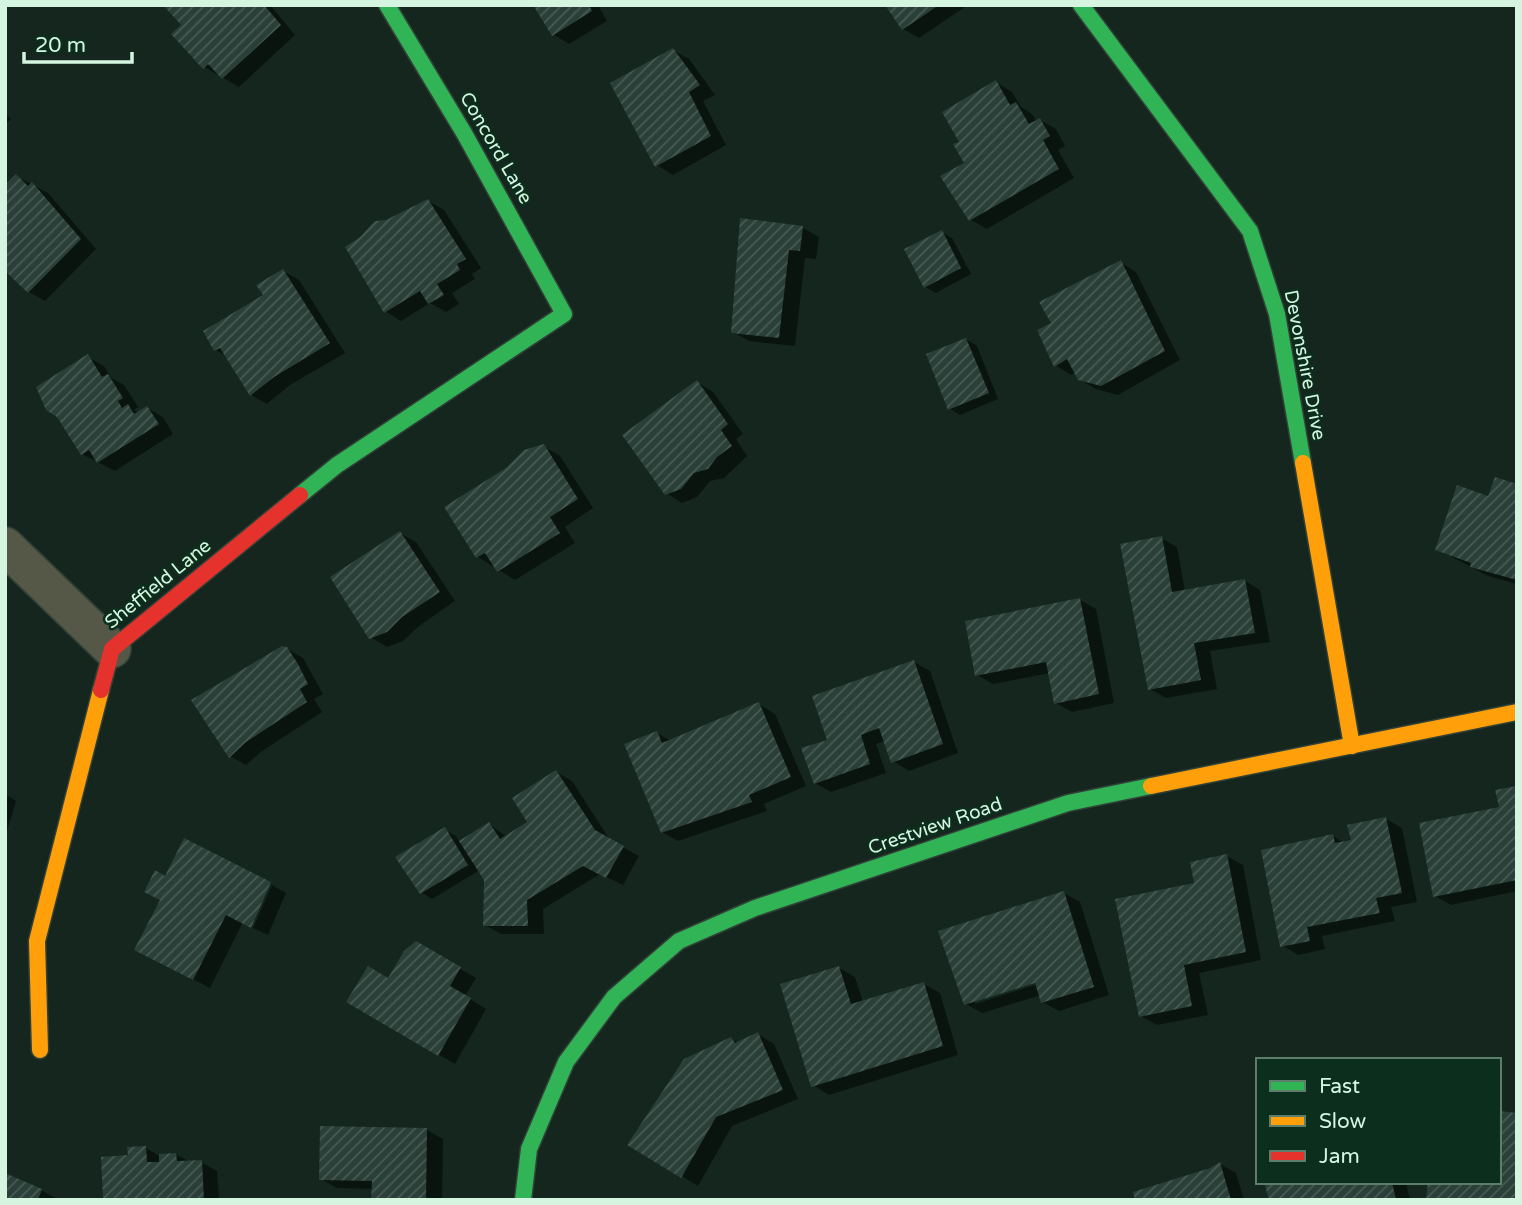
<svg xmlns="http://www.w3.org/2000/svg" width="1522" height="1205" font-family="'Varela Round',sans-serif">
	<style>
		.shadow { fill: #0007; fill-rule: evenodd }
		.building { fill: url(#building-hatch) }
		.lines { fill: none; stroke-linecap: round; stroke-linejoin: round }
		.street-casing { stroke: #314138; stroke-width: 40 }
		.fast-casing { stroke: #314138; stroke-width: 19 }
		.slow-casing { stroke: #314138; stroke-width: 19 }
		.jam-casing { stroke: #314138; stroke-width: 19 }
		.street { stroke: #555846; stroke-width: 37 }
		.fast { stroke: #30b455; stroke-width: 16 }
		.slow { stroke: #ff9f0a; stroke-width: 16 }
		.jam { stroke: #e5322d; stroke-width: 16 }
		.labels { text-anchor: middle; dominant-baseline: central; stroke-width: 5; stroke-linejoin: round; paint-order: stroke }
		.street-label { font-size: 19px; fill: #d5f5e0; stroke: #0c2e1c }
	</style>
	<defs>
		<pattern id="building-hatch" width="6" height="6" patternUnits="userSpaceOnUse" patternTransform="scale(1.75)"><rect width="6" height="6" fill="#2a3f37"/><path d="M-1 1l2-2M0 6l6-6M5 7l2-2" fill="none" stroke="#485b54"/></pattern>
	</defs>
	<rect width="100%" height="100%" fill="#14261d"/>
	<!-- shadow -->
	<g class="shadow">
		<polygon points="166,5 270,5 295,35 239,87 204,67 184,25"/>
		<polygon points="535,5 598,5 607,21 569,44 553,34"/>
		<polygon points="887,5 968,5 919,38 903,29"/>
		<polygon points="673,50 689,59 715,95 703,101 726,145 673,175 657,165"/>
		<polygon points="996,82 1012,92 1021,107 1032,114 1037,122 1040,120 1056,129 1065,146 1058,150 1074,178 987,229 971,220 961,142"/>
		<polygon points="5,113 11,119 5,125"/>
		<polygon points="16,176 48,193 96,249 45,301 29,292"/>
		<polygon points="428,201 444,210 481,268 472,274 475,279 452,293 459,304 446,312 430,303 401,321 385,311 386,222"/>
		<polygon points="742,220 803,228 819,237 816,259 805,258 795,346 749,341 733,332"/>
		<polygon points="942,232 952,238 971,274 936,293 925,287"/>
		<polygon points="1120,262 1136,272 1180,360 1118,395 1096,389 1079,379 1076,372 1071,375 1055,365 1053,324"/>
		<polygon points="283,271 299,280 345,353 290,385 267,404 251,395 228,357 216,350"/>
		<polygon points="966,339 977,346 998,399 960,415 950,409"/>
		<polygon points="88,357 104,366 111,378 124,385 138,407 134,410 139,413 147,408 163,417 173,434 115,471 82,454"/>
		<polygon points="697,382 713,392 743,434 736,439 747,456 724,478 710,481 697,497 682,503 666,493"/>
		<polygon points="543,446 560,456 593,508 565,527 575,543 515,580 478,557"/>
		<polygon points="1517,486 1517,584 1488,576 1437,549 1490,498"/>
		<polygon points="400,533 416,542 455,601 419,626 403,641 387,647 370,637"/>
		<polygon points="1161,538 1177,547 1185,591 1244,580 1260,590 1270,642 1210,651 1217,689 1166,698 1150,689"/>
		<polygon points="1080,600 1096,609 1114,703 1072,712 1056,703 1050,673 993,684 977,675"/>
		<polygon points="287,649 303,658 323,694 314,699 322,712 262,751 246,765 230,756"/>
		<polygon points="914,662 930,671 958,753 909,771 893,761 885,741 876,744 886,773 831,792 815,783 829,741"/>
		<polygon points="759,704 775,714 806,786 764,804 767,811 678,841 662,832 657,733 671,741"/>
		<polygon points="556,772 572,781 610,840 639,856 623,885 600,874 543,909 544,934 501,934 485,925 486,879 480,870 432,899 421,892 445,830 456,836 460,843 489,824 507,837 530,822"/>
		<polygon points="1517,788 1517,891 1451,905 1435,896"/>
		<polygon points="5,794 16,801 5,838"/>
		<polygon points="1386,819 1402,828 1417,902 1391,907 1395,921 1322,936 1325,949 1298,955 1282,945 1333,836 1344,843 1353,841"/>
		<polygon points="1227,856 1243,865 1261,960 1199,973 1208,1015 1157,1025 1141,1016 1196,884"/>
		<polygon points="155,872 243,922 210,988 152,958 161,901"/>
		<polygon points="272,885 286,893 268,935 253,928"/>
		<path d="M 1064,893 L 1080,902 L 1109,995 L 1059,1011 L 1043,1002 L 1041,995 L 982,1013 L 966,1004 ZM 1043,979 L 1044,982 L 975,1004 L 975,1000 Z"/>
		<polygon points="416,943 476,978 465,996 486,1009 455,1064 348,1002 389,980"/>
		<polygon points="839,968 855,977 863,1002 924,984 940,993 958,1055 829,1095 813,1085"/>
		<polygon points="758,1034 774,1044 798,1099 732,1126 698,1186 629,1144 731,1039 739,1043"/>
		<polygon points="427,1130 443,1139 442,1200 373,1200 373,1189 337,1188 321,1179"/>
		<polygon points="146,1148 161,1157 175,1154 190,1162 201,1162 217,1171 219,1200 105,1200 130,1156"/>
		<polygon points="1220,1164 1236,1173 1244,1200 1137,1200"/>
		<polygon points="1266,1182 1406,1182 1410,1200 1270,1200"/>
		<polygon points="41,1190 57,1199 5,1200"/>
	</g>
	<!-- building -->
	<g class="building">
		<polygon points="163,5 264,5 281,25 222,79 208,64 203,69 171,34 181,25"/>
		<polygon points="533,5 589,5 592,11 552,36"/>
		<polygon points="885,5 939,5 902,30"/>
		<polygon points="673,48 700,85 689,92 711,136 655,167 610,83"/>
		<polygon points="996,80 1010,105 1016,102 1029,124 1040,118 1050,136 1043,140 1059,169 969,221 940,176 964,163 953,144 959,142 942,112"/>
		<polygon points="16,174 28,186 32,182 81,239 28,293 5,271 5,185"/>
		<polygon points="428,199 466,259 457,264 460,270 437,284 444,295 428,304 420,291 384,313 345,247 360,237 375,221 386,220"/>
		<polygon points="740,218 803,226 800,251 789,250 779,338 731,333"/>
		<polygon points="942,230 961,268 924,288 904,249"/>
		<polygon points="1121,260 1165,351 1101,386 1078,380 1067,359 1054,367 1037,330 1051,323 1039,302"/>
		<polygon points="283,269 330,343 274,377 250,396 220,348 214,351 203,331 263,295 256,285"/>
		<polygon points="966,338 989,393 948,410 926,354"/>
		<polygon points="88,354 102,377 108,374 123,398 118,401 122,408 128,404 134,414 147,406 159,424 97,463 89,450 81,455 57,417 46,410 36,387"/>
		<polygon points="697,380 728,424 721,430 732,446 717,457 708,469 694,473 681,489 665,495 622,435"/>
		<polygon points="544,444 578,499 550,517 560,533 497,572 485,553 476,558 444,507 506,468 524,450"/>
		<polygon points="1495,477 1517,484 1517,580 1470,567 1471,563 1435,550 1457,485 1488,496"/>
		<polygon points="400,531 440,592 402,617 387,632 369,639 330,577"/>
		<polygon points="1162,536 1172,592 1245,579 1255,633 1194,643 1201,680 1148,690 1120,544"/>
		<polygon points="1080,598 1099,694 1054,704 1046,662 975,676 965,621"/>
		<polygon points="282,646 287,647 298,664 308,684 300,689 307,702 246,742 229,758 191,700"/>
		<polygon points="914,660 943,744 891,763 879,728 861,735 870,764 814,784 801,748 827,740 812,696"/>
		<polygon points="759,702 791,777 749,795 752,802 661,833 624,744 657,731 662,743"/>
		<polygon points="556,770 595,830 624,846 606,878 583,866 527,900 528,926 483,926 484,880 459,841 489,822 500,839 527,822 512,798"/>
		<polygon points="1517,786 1517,880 1433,897 1419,823 1499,807 1495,790"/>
		<polygon points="1386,817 1402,893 1376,898 1380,913 1307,927 1310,941 1280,947 1261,850 1333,834 1335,843 1351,840 1347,825"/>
		<polygon points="445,827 468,865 420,894 395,857"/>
		<polygon points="184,838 271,882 251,928 226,915 193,980 134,950 160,900 144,892 155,870 165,876"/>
		<polygon points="1227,854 1246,952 1184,965 1192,1006 1139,1017 1115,899 1194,883 1190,862"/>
		<polygon points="1064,891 1094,987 1041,1003 1035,983 964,1005 938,931"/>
		<polygon points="416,941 461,967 450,986 471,998 438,1056 346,1002 368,966 388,978 404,951"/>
		<polygon points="839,966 851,1004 924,982 943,1046 811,1087 780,984"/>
		<polygon points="758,1032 783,1090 716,1117 681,1178 627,1145 684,1059 731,1037 735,1043"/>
		<polygon points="1499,1111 1517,1113 1517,1200 1426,1200 1428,1182 1499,1182"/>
		<polygon points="320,1126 427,1128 426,1200 371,1200 372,1181 319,1180"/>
		<polygon points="146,1146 147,1162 159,1162 159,1154 176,1153 177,1161 202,1160 204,1200 103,1200 101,1157 128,1155 127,1147"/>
		<polygon points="1220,1162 1231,1200 1135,1200 1133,1192 1210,1168"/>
		<polygon points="5,1173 42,1189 38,1200 5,1200"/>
		<polygon points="1264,1182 1392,1182 1396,1200 1269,1200"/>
	</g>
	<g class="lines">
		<!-- street casing -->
		<g class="street-casing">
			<polyline id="street" points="5,546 112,649"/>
		</g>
		<!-- fast casing -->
		<g class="fast-casing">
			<g id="fast">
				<polyline points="1081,5 1250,231 1277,314 1303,463"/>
				<polyline points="300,495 337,465 564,314 464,133 387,5"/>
				<polyline points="523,1200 529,1149 566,1062 614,997 679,941 755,908 1068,803 1151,786"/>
			</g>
		</g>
		<!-- slow casing -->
		<g class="slow-casing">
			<g id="slow">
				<polyline points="1303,463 1352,746"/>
				<polyline points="1151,786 1517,712"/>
				<polyline points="40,1050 37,941 101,690"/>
			</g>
		</g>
		<!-- jam casing -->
		<g class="jam-casing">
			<polyline id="jam" points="101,690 112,649 300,495"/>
		</g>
		<!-- street -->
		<use href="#street" class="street"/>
		<!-- fast -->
		<use href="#fast" class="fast"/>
		<!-- slow -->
		<use href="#slow" class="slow"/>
		<!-- jam -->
		<use href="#jam" class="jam"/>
	</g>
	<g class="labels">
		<!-- street labels -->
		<g class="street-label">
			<text transform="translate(496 148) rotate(60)">Concord Lane</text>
			<text transform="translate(1305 365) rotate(79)">Devonshire Drive</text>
			<text transform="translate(158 584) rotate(-39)">Sheffield Lane</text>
			<text transform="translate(935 826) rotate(-19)">Crestview Road</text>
		</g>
	</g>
	<!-- border -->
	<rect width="1522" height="1205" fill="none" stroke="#d5f5e0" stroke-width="14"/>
	<!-- legend -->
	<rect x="1256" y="1058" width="245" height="126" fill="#0c2e1c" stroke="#5c7e6a" stroke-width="2"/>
	<rect x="1270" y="1081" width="35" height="10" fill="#30b455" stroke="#5c7e6a" stroke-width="2"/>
	<text x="1319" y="1093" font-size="21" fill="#d5f5e0">Fast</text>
	<rect x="1270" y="1116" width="35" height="10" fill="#ff9f0a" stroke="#5c7e6a" stroke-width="2"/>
	<text x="1319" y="1128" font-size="21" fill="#d5f5e0">Slow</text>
	<rect x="1270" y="1151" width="35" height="10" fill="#e5322d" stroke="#5c7e6a" stroke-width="2"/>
	<text x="1319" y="1163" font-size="21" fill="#d5f5e0">Jam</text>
	<!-- scale -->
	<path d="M24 52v10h108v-10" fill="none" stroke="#d5f5e0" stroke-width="3.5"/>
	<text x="35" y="52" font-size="21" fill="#d5f5e0" stroke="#0c2e1c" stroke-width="5" paint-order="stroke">20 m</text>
</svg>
